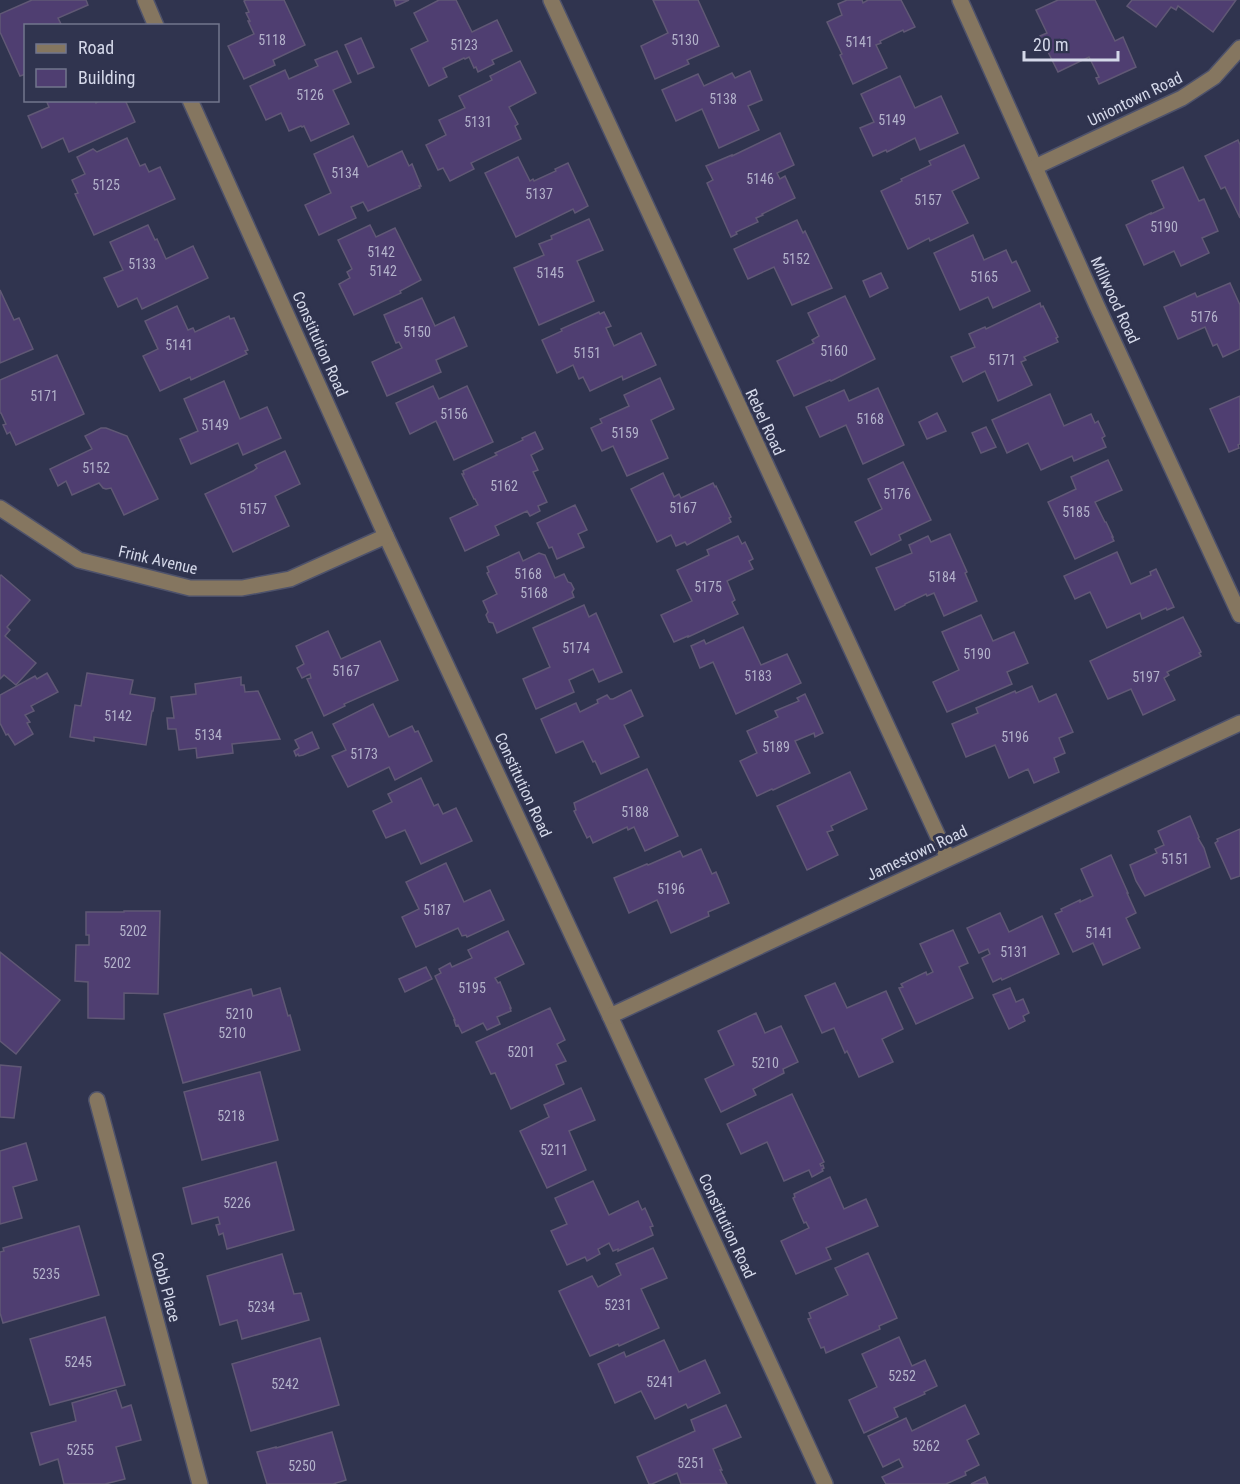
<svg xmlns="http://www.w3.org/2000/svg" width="1240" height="1484" font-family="'Roboto Condensed',sans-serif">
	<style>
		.building { fill: #4f3e71; stroke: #605875; stroke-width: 1.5 }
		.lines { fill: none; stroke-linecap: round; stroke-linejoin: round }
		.minor-casing { stroke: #4e526b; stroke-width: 18 }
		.minor { stroke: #857660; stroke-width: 15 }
		.labels { text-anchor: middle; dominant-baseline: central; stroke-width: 6; stroke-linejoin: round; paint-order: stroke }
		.number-label { font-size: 14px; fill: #b3b2cb }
		.street-label { font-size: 16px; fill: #d4d8e9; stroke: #30344f }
	</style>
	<rect width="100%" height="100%" fill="#30344f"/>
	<!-- building -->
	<g class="building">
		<polygon points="32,0 86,0 88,5 58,18 62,26 26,26 26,74 20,76 0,32 0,14"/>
		<polygon points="246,0 284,0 305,45 273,60 275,65 244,79 228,46 254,34 248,21 250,21 246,13 249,12 244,1"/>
		<polygon points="394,0 409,0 396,6"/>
		<polygon points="439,0 456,0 472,32 497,20 512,51 492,60 494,64 478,72 476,67 474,68 469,57 465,59 464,58 443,68 447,77 429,86 411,49 428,41 414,13"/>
		<polygon points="653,0 698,0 719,46 687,60 689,64 655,79 641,46 668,33"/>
		<polygon points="847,0 862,0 863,3 868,0 901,0 915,27 904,32 903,30 880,41 881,43 876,45 887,68 853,84 840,55 842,54 827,22 842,15 838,4"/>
		<polygon points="1058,0 1095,0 1115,41 1123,37 1136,67 1099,84 1096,78 1099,77 1089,57 1058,72 1040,36 1047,33 1036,10"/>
		<polygon points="1132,0 1236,0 1213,32 1178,6 1176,10 1171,7 1156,27 1127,6"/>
		<polygon points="361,38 374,67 358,74 345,45"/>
		<polygon points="337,51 351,82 333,90 349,124 311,141 304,126 302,127 301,126 289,131 281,113 266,120 250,86 285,70 289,79 318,66 315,60"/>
		<polygon points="520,61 536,93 509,107 518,124 515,126 521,139 471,163 474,169 450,181 443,168 438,170 426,145 446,135 439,120 465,108 459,96 492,80 490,76"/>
		<polygon points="750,71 762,100 748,106 759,130 719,148 702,109 676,121 662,90 698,74 704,86 732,73 735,78"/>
		<polygon points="900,76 915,108 941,96 958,133 920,150 915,138 887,152 886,150 873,156 860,128 874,122 861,94"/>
		<polygon points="46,100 95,100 96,103 101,100 125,100 135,122 69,152 63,138 42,148 28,116 49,107"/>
		<polygon points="780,133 794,165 777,173 780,179 785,176 795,198 762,214 763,215 756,218 758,222 736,232 737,234 731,237 707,183 713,180 706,166 732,155 732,156"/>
		<polygon points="353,136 368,167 402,151 409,166 412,164 421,186 419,186 420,188 368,211 363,202 351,207 356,218 319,235 305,205 331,193 314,154"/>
		<polygon points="127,138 140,166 145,164 149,172 160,167 175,199 94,235 75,194 78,193 72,180 85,174 77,157 93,149 97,152"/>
		<polygon points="1238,140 1240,145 1240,218 1225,187 1221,189 1205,156"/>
		<polygon points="964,145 979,178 952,191 968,223 930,241 929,238 908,249 881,191 902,181 901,179 931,165 929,161"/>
		<polygon points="518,157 530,181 533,179 534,181 556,171 555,169 568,163 588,206 575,213 573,209 516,237 485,173"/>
		<polygon points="1183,167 1199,201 1204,199 1218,231 1202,238 1209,253 1181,266 1174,251 1144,265 1126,225 1151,213 1151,214 1164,208 1152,181"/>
		<polygon points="589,219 603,250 577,261 594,301 539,325 514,268 544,255 539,244 552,239 551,236"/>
		<polygon points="797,220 803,233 805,231 832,288 792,305 774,267 748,279 734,249"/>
		<polygon points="148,225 155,240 157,239 166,259 193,246 208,278 142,309 137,298 118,307 104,278 123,270 110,242"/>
		<polygon points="370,225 376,237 395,228 421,280 400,291 401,293 354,315 339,284 350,278 347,272 352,269 338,240"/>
		<polygon points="973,235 984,260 1006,250 1012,263 1016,261 1030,291 993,308 988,297 960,310 934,253"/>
		<polygon points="881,273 888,288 870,297 863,281"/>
		<polygon points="1230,283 1240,305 1240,349 1223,357 1217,344 1213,346 1205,327 1178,339 1164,307 1195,293 1197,297"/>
		<polygon points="0,290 14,320 19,318 33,349 0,363"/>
		<polygon points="845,296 875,359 831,381 830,380 794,396 777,361 814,343 812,340 819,336 808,313"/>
		<polygon points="422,298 435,326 454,317 467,346 436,360 441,372 387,396 372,362 402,348 399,342 396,343 384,315"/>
		<polygon points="1040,303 1041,307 1043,306 1058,337 1056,338 1058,342 1024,357 1026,360 1021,362 1032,385 998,401 985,371 963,382 951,357 975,347 969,334 985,327 986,329"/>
		<polygon points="177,306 188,330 193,328 195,332 229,316 230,319 234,318 248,350 245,351 247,354 191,380 190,377 160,391 143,356 158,349 145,321"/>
		<polygon points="599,312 600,314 604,312 611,326 606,328 614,346 641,333 656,365 623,380 622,376 590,391 583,377 579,379 573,365 557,373 542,340 562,331 561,329"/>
		<polygon points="57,355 84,414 16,445 10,432 7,434 3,425 6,424 1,413 0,413 0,380"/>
		<polygon points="660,378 674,409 651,420 668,458 627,476 613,446 602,451 591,428 602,423 600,419 629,406 624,395"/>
		<polygon points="224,381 240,419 267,407 281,438 243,455 238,443 191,464 180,439 198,431 184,399"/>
		<polygon points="433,386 439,399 467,386 493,442 454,460 436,421 410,434 396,403"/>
		<polygon points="878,388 904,445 863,464 846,425 820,437 806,407 844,390 849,401"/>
		<polygon points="1050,394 1064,426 1091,414 1095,423 1098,421 1105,436 1102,438 1106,447 1074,461 1072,456 1041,470 1028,443 1007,453 992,420"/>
		<polygon points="1240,396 1240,444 1238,445 1239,448 1229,452 1210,409"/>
		<polygon points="937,413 946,431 927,439 919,422"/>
		<polygon points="986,427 996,447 981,453 972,433"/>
		<polygon points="101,428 106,428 127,436 158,499 124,515 111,488 106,489 103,488 99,483 72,495 66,481 58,486 50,469 92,449 85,436"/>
		<polygon points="535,432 543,449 531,455 538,470 533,472 547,502 538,506 540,511 530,516 527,511 495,526 499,535 465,551 450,518 478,505 475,499 474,499 462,474 464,474 463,471 497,455 495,453 523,440 522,438"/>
		<polygon points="285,451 300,484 275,496 289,526 233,552 205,494 253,471 257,468 255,465"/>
		<polygon points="1108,460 1122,490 1095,502 1105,522 1106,522 1113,537 1112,537 1114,541 1075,559 1048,502 1076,489 1071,477"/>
		<polygon points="903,462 931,520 899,535 901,540 871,555 855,522 882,509 868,479"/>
		<polygon points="663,473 674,497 679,494 681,498 713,483 715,487 716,486 731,517 729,518 731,522 687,545 685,542 676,546 671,535 657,542 631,489"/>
		<polygon points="575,505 587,530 578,534 584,547 557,559 552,547 549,548 537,523"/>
		<polygon points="950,534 967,572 965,573 977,601 944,616 934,593 927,596 926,594 905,604 905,605 895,610 876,568 912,553 909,545 928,536 931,542"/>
		<polygon points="738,536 742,544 745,542 753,559 749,561 753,569 727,581 735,600 732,602 738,614 688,637 688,636 674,642 661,615 692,601 677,570 709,555 707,550"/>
		<polygon points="519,552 523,561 539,553 545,555 555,578 564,574 568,582 571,583 574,589 572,592 574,597 497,633 493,623 489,622 486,615 488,612 483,601 497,594 487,573 489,572 487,567"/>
		<polygon points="1117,552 1131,584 1151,575 1150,572 1156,569 1174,607 1167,610 1166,608 1142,619 1140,613 1107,628 1090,592 1075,599 1064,576"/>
		<polygon points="1,575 30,600 7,627 10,630 5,636 36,663 16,685 4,675 0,679 0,576"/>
		<polygon points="584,605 589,617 596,613 622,672 599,682 593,669 569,680 574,692 536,709 523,679 550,667 533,628"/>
		<polygon points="981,615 993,641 1014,632 1028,663 1007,672 1012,684 947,712 933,682 959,670 942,632"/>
		<polygon points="1183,617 1201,652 1199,653 1201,656 1167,672 1169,675 1164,678 1175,700 1143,715 1131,689 1108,699 1090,661"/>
		<polygon points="743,627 761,665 787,654 801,683 736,714 713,662 700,668 691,646 704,640 706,644"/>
		<polygon points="328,631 341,659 380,641 398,680 344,704 345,706 324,716 307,679 311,678 310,674 302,678 297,668 304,664 296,646"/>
		<polygon points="47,673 58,692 31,706 34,711 25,715 30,722 27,723 33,734 15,745 8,734 6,735 0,723 0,695 35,676 37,679"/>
		<polygon points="87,673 133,680 130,694 155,698 153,711 152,711 146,745 94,737 94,741 70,737 75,705 81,706"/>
		<polygon points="241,677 241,685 244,685 245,692 258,691 280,739 232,744 233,753 203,757 197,758 196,748 179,750 176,729 168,729 167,718 174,718 171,697 196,694 195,684"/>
		<polygon points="1032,686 1039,702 1056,694 1073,732 1059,738 1065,753 1054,758 1059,772 1034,783 1028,769 1009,778 995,745 966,757 952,724 978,713 976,708 1015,691 1016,693"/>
		<polygon points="631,690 643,716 624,725 639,757 601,774 595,761 593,762 583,741 556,753 541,719 576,703 580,712 598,703 597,700 607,695 610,699 613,699"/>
		<polygon points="805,694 823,733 815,737 814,733 795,741 810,773 773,790 772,789 757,796 740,761 757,753 747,731 778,717 775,711 799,701 797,698"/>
		<polygon points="373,704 389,737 412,726 415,732 418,731 432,761 395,780 389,767 348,787 332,756 346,750 333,724"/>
		<polygon points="312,732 319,748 303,755 299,756 298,754 296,756 294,751 299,748 295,740"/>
		<polygon points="647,769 678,836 645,851 634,827 628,830 627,827 593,843 590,836 587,838 574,811 576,810 574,803"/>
		<polygon points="850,772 867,809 831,826 833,830 827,832 838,855 807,870 777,806"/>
		<polygon points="421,778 434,806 438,804 443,814 456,808 472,841 421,864 405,830 386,838 373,811 392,802 388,794"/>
		<polygon points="1190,816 1199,837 1198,838 1204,848 1210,867 1145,896 1136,881 1130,865 1157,853 1155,849 1164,845 1158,831"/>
		<polygon points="1240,829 1240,876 1231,879 1215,843 1218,841 1217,839"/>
		<polygon points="701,849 712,874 716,872 729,903 708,912 709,916 671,933 657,900 629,913 614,878 647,864 648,865 680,851 683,857"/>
		<polygon points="1111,855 1128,893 1127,893 1136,913 1126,918 1140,948 1103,965 1093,943 1073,952 1055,914 1062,911 1061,909 1080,900 1080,902 1093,896 1081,869"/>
		<polygon points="446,863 464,902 490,890 504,920 467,937 466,935 462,936 458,928 416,947 402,917 419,909 406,882"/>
		<polygon points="124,911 160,911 158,994 124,993 124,1019 88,1018 88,982 75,981 76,945 89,945 89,935 86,935 86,912 124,912"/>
		<polygon points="1000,913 1009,932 1042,916 1059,954 1002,980 1001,978 993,982 982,958 990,954 988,949 979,953 967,928"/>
		<polygon points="953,930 968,963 959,967 973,998 916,1024 899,988 903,987 901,984 926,972 927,975 933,972 920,944"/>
		<polygon points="508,931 524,964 495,978 498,983 500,982 511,1008 510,1008 511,1011 497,1017 500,1024 487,1030 483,1023 462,1033 458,1025 456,1026 454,1020 455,1020 435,976 441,973 439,969 450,963 452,967 472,958 468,950"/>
		<polygon points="0,952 60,1000 16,1054 0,1041"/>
		<polygon points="426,967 432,979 405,992 399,979"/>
		<polygon points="835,983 847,1008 886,991 903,1029 882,1039 893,1062 859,1077 847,1051 845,1053 834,1028 822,1033 805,996"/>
		<polygon points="280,988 288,1016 290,1015 300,1050 183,1083 164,1014 251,989 253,996"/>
		<polygon points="1010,988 1016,1002 1023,999 1029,1013 1023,1016 1025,1021 1009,1029 993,995"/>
		<polygon points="550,1008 565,1040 557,1044 566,1061 556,1065 564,1084 511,1109 495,1073 491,1074 476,1042"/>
		<polygon points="756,1013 765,1033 781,1026 798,1062 783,1069 784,1073 753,1089 756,1095 721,1112 705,1079 734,1065 718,1031"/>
		<polygon points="0,1065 21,1067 14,1118 0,1117"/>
		<polygon points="260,1072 278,1140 202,1160 184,1092"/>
		<polygon points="581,1088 595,1120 569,1131 586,1170 547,1188 520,1131 549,1117 544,1105"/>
		<polygon points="792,1094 824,1162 820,1164 821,1166 823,1165 824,1168 822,1169 823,1171 812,1177 809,1170 784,1181 767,1142 741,1154 727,1124"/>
		<polygon points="26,1143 37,1180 13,1187 22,1218 0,1224 0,1151"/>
		<polygon points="276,1162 294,1230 227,1249 223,1233 219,1235 216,1225 220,1224 218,1217 192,1224 183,1188"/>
		<polygon points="830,1177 844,1209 866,1199 878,1226 826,1248 831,1259 796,1274 781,1241 809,1228 806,1222 804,1223 793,1198 795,1197 794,1194"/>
		<polygon points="593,1181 609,1215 638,1201 642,1210 645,1208 653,1226 650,1227 653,1235 618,1251 618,1249 613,1251 609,1243 598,1249 600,1254 587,1261 585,1257 567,1265 551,1231 567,1224 555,1198"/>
		<polygon points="79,1226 99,1295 3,1323 0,1313 0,1252 4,1251 3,1248"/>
		<polygon points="653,1248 667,1278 641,1289 659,1328 619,1346 618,1344 590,1356 559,1291 592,1276 598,1287 621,1275 616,1264"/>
		<polygon points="868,1253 897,1318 879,1326 880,1329 826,1353 824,1347 821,1348 808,1319 811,1318 809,1313 848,1295 835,1268"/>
		<polygon points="282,1254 294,1294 301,1293 309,1320 242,1339 237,1320 220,1325 207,1276"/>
		<polygon points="105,1317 125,1385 50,1405 30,1339"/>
		<polygon points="899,1337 912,1366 925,1360 937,1386 924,1392 925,1394 894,1408 898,1417 864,1433 849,1400 877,1387 862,1354"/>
		<polygon points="320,1338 339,1405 251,1431 232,1364"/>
		<polygon points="664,1340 679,1372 705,1360 720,1393 688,1408 686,1404 655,1419 641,1391 615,1403 598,1364 624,1352 626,1357"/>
		<polygon points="116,1390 122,1408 131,1405 141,1440 116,1447 125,1479 105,1484 64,1484 58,1459 40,1465 31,1433 76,1421 72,1403"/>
		<polygon points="726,1405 741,1437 713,1449 722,1470 720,1470 727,1484 681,1484 677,1473 652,1484 649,1484 637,1457 695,1431 691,1420"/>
		<polygon points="965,1405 979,1434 967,1440 979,1465 965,1472 966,1475 946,1484 886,1484 882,1477 903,1467 899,1459 883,1467 868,1436 906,1418 912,1431"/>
		<polygon points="332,1432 346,1480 333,1484 267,1484 257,1452 276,1447 276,1448"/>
		<polygon points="985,1477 988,1484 971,1484"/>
	</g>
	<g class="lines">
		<!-- minor casing -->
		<g class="minor-casing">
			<g id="minor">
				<polyline points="145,0 156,26"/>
				<polyline points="551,0 948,858"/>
				<polyline points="960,0 1097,306 1240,615"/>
				<polyline points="190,100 386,536 610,1016 825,1484"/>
				<polyline points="1035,167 1182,98 1214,77 1240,48"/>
				<polyline points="0,508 79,560 190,588 242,588 290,579 386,536"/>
				<polyline points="610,1016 1240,723"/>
				<polyline points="97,1100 200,1484"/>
			</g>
		</g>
		<!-- minor -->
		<use href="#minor" class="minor"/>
	</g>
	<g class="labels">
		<!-- number labels -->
		<g class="number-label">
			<text x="272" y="40">5118</text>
			<text x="685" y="40">5130</text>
			<text x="859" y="42">5141</text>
			<text x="464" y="45">5123</text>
			<text x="310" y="95">5126</text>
			<text x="723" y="99">5138</text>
			<text x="892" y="120">5149</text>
			<text x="478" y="122">5131</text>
			<text x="345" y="173">5134</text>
			<text x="760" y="179">5146</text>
			<text x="106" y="185">5125</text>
			<text x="539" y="194">5137</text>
			<text x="928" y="200">5157</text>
			<text x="1164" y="227">5190</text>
			<text x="381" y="252">5142</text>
			<text x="796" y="259">5152</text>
			<text x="142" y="264">5133</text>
			<text x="383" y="271">5142</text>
			<text x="550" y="273">5145</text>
			<text x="984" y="277">5165</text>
			<text x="1204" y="317">5176</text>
			<text x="417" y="332">5150</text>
			<text x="179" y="345">5141</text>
			<text x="834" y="351">5160</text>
			<text x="587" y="353">5151</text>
			<text x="1002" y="360">5171</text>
			<text x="44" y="396">5171</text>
			<text x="454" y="414">5156</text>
			<text x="870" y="419">5168</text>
			<text x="215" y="425">5149</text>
			<text x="625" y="433">5159</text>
			<text x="96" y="468">5152</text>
			<text x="504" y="486">5162</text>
			<text x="897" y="494">5176</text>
			<text x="683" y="508">5167</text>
			<text x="253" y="509">5157</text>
			<text x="1076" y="512">5185</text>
			<text x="528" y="574">5168</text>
			<text x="942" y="577">5184</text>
			<text x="708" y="587">5175</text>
			<text x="534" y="593">5168</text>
			<text x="576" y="648">5174</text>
			<text x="977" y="654">5190</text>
			<text x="346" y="671">5167</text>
			<text x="758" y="676">5183</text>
			<text x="1146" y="677">5197</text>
			<text x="118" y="716">5142</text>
			<text x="208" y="735">5134</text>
			<text x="1015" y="737">5196</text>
			<text x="776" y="747">5189</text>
			<text x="364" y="754">5173</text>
			<text x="635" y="812">5188</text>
			<text x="1175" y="859">5151</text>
			<text x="671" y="889">5196</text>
			<text x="437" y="910">5187</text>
			<text x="133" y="931">5202</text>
			<text x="1099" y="933">5141</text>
			<text x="1014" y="952">5131</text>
			<text x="117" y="963">5202</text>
			<text x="472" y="988">5195</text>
			<text x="239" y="1014">5210</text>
			<text x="232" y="1033">5210</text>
			<text x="521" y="1052">5201</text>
			<text x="765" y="1063">5210</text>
			<text x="231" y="1116">5218</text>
			<text x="554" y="1150">5211</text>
			<text x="237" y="1203">5226</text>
			<text x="46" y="1274">5235</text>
			<text x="618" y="1305">5231</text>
			<text x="261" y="1307">5234</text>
			<text x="78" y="1362">5245</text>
			<text x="902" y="1376">5252</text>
			<text x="660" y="1382">5241</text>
			<text x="285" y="1384">5242</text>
			<text x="926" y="1446">5262</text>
			<text x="80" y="1450">5255</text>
			<text x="691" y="1463">5251</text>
			<text x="302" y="1466">5250</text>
		</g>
		<!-- street labels -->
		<g class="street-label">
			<text transform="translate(1135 99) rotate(-26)">Uniontown Road</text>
			<text transform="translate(1115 300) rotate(65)">Millwood Road</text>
			<text transform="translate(320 344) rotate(66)">Constitution Road</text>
			<text transform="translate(765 422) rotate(65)">Rebel Road</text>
			<text transform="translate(158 560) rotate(13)">Frink Avenue</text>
			<text transform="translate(523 785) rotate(65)">Constitution Road</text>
			<text transform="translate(917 853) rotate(-25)">Jamestown Road</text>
			<text transform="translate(727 1226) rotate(65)">Constitution Road</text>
			<text transform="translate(166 1287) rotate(75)">Cobb Place</text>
		</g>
	</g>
	<!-- legend -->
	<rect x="24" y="24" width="195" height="78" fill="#30344f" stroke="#72768d" stroke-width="1.5"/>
	<rect x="36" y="44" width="30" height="9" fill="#857660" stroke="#72768d" stroke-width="1.5"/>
	<text x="78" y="54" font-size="18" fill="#d4d8e9">Road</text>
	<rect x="36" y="69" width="30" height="18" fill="#4f3e71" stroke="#72768d" stroke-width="1.5"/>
	<text x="78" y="84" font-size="18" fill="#d4d8e9">Building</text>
	<!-- scale -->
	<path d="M1024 51v9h94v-9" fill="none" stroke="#d4d8e9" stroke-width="3"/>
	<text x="1033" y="51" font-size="18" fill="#d4d8e9" stroke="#30344f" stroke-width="4.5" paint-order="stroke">20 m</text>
</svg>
